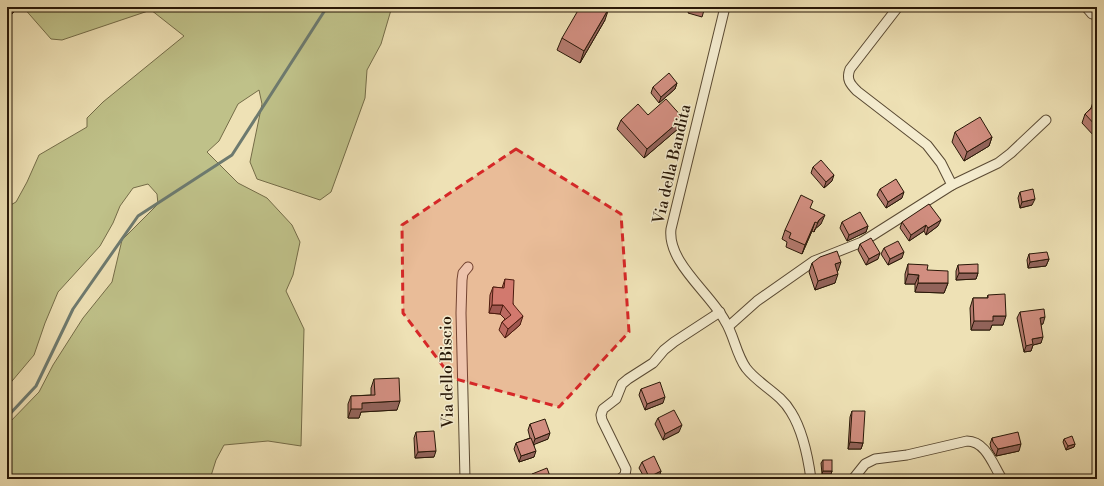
<svg xmlns="http://www.w3.org/2000/svg" width="1104" height="486" font-family="'Libre Bodoni',serif">
	<style>
		.green { fill: #bfc189; stroke: #746c48 }
		.lines { fill: none; stroke-linecap: round; stroke-linejoin: round }
		.stream { stroke: #6d7a6f; stroke-width: 3 }
		.minor-casing { stroke: #5a4a33; stroke-width: 11 }
		.minor { stroke: #f4eccf; stroke-width: 9 }
		.wall { fill: #b47a6e; stroke: #291808 }
		.shaded-wall { fill: #92635a; stroke: #291808 }
		.building { fill: #d18e80; stroke: #291808 }
		.marked { fill: #d62828; fill-opacity: 0.2; stroke: #d62828; stroke-width: 3; stroke-dasharray: 8 5; stroke-linejoin: round }
		.labels { text-anchor: middle; dominant-baseline: central; stroke-width: 3; stroke-linejoin: round; paint-order: stroke }
		.street-label { font-size: 16px; fill: #291808; stroke: #f4eccf }
	</style>
	<rect width="100%" height="100%" fill="#eee1b5"/>
	<filter id="stains"><feTurbulence type="fractalNoise" baseFrequency=".005" numOctaves="4"/><feColorMatrix values="0 0 0 0 .2 0 0 0 0 .09 0 0 0 0 .02 0 0 0 .5 -.17"/></filter>
	<radialGradient id="worn" r=".72"><stop offset=".6" stop-color="#630" stop-opacity="0"/><stop offset="1" stop-color="#630" stop-opacity=".3"/></radialGradient>
	<!-- green -->
	<polygon class="green" points="23,7 393,7 391,10 381,44 367,70 365,98 331,192 320,200 257,179 250,162 262,104 259,90 238,104 219,141 207,152 238,183 267,198 292,225 300,242 293,275 286,291 304,329 301,446 268,441 224,445 216,460 210,479 7,479 7,425 39,392 53,365 83,318 112,282 122,240 158,204 157,194 148,184 133,188 120,206 113,223 100,246 58,292 45,323 34,355 7,387 7,207 16,202 27,182 39,155 87,127 87,118 103,102 184,36 151,10 62,40 51,39"/>
	<g class="lines">
		<!-- stream -->
		<polyline class="stream" points="7,417 36,386 73,309 138,216 232,155 327,7"/>
		<!-- minor casing -->
		<g class="minor-casing">
			<g id="minor">
				<path d="M 725,7 L 671,229 C 667,262 710,293 725,321 C 734,335 736,354 746,368 C 759,385 780,393 791,412 C 803,431 808,457 811,479"/>
				<path d="M 898,7 L 850,69 C 846,79 850,84 857,91 L 927,145 L 941,163 L 952,185"/>
				<polyline points="1086,7 1092,14"/>
				<polyline points="729,326 757,301 814,261 862,242 952,185 998,163 1011,153 1046,120"/>
				<polyline points="465,479 461,313 462,280 463,273 468,267"/>
				<polyline points="620,479 625,475 626,469 602,420 601,415 603,409 616,399 622,384 628,379 653,363 664,350 674,342 720,312"/>
				<path d="M 853,479 L 865,464 L 875,459 L 907,455 L 967,441 C 986,441 993,465 1002,479"/>
			</g>
		</g>
		<!-- minor -->
		<use href="#minor" class="minor"/>
	</g>
	<!-- wall -->
	<g class="wall">
		<polygon points="7,7 18,7 17,9 11,15 7,12"/>
		<polygon points="690,7 705,7 702,17 688,13"/>
		<polygon points="605,20 580,63 557,50 562,38"/>
		<polygon points="677,83 675,89 659,103 651,93 653,87"/>
		<polygon points="1097,97 1097,134 1095,137 1082,123 1085,114 1091,108 1094,99"/>
		<polygon points="648,115 679,128 644,158 617,129 621,120"/>
		<polygon points="955,132 992,137 989,146 964,161 952,142"/>
		<polygon points="813,167 832,181 824,188 811,173"/>
		<polygon points="880,189 902,198 886,208 877,195"/>
		<polygon points="1020,192 1032,205 1020,208 1018,198"/>
		<polygon points="810,209 821,224 815,229 814,232 812,231 802,254 786,247 787,242 782,239 785,230"/>
		<polygon points="842,222 868,226 866,232 847,241 840,228"/>
		<polygon points="902,222 938,226 926,235 924,231 909,241 900,228"/>
		<polygon points="860,244 878,259 866,265 858,250"/>
		<polygon points="884,248 902,258 888,265 881,254"/>
		<polygon points="1029,254 1049,259 1046,266 1028,268 1027,260"/>
		<polygon points="812,263 838,271 837,271 835,283 815,290 809,272"/>
		<polygon points="908,264 927,270 948,283 944,293 915,292 915,284 905,284 905,274"/>
		<polygon points="958,265 978,273 976,279 956,280 956,271"/>
		<polygon points="505,279 520,325 505,338 499,330 502,322 505,319 500,314 489,313 490,295 493,287 502,288"/>
		<polygon points="988,295 1003,325 992,325 990,330 971,330 970,308 973,298 987,298"/>
		<polygon points="1020,312 1043,324 1041,324 1041,343 1033,345 1031,351 1024,352 1017,318"/>
		<polygon points="374,379 397,410 361,412 359,418 348,418 348,404 351,396 371,395 371,388"/>
		<polygon points="641,389 663,403 645,410 639,395"/>
		<polygon points="852,411 863,443 861,449 848,449 850,417"/>
		<polygon points="658,418 679,432 663,440 655,424"/>
		<polygon points="530,424 548,439 534,444 534,457 519,462 514,449 516,443 530,438 528,430"/>
		<polygon points="416,432 434,457 415,458 414,438"/>
		<polygon points="992,438 1019,451 996,456 991,448 990,444"/>
		<polygon points="1064,439 1075,444 1074,447 1066,450 1063,442"/>
		<polygon points="823,460 832,471 831,474 822,474 821,463"/>
		<polygon points="642,462 661,471 659,477 655,479 645,479 639,468"/>
		<polygon points="532,474 551,479 530,479"/>
	</g>
	<!-- shaded-wall -->
	<g class="shaded-wall">
		<polygon points="15,7 18,7 17,9 11,15 13,9"/>
		<polygon points="609,8 605,20 580,63 584,51"/>
		<polygon points="677,83 675,89 659,103 661,97"/>
		<polygon points="683,118 679,128 644,158 647,149"/>
		<polygon points="1097,130 1097,134 1095,137"/>
		<polygon points="992,137 989,146 964,161 967,152"/>
		<polygon points="834,175 832,181 824,188 826,182"/>
		<polygon points="904,192 902,198 886,208 888,202"/>
		<polygon points="1035,199 1032,205 1020,208 1022,202"/>
		<polygon points="825,215 821,224 815,229 814,232 819,220"/>
		<polygon points="941,220 938,226 926,235 928,228"/>
		<polygon points="815,222 812,231 802,254 805,245"/>
		<polygon points="926,225 924,231 909,241 911,235"/>
		<polygon points="868,226 866,232 847,241 849,235"/>
		<polygon points="904,252 902,258 888,265 890,259"/>
		<polygon points="880,253 878,259 866,265 869,259"/>
		<polygon points="1049,259 1046,266 1028,268 1030,262"/>
		<polygon points="841,262 838,271 831,273 835,264"/>
		<polygon points="959,273 978,273 976,279 956,280"/>
		<polygon points="838,274 835,283 815,290 818,281"/>
		<polygon points="908,274 919,275 915,284 905,284"/>
		<polygon points="918,283 948,283 944,293 915,292"/>
		<polygon points="492,305 503,305 500,314 489,313"/>
		<polygon points="523,316 520,325 505,338 508,329"/>
		<polygon points="993,316 1006,316 1003,325 992,325 990,330 971,330 974,321"/>
		<polygon points="1045,317 1043,324 1037,324 1040,318"/>
		<polygon points="1043,337 1041,343 1033,345 1031,351 1024,352 1026,346 1032,339"/>
		<polygon points="665,397 663,403 645,410 647,404"/>
		<polygon points="400,401 397,410 361,412 359,418 348,418 351,409 362,403"/>
		<polygon points="682,425 679,432 663,440 665,434"/>
		<polygon points="550,433 548,439 533,445 535,439"/>
		<polygon points="850,442 863,443 861,449 848,449"/>
		<polygon points="1021,444 1019,451 996,456 998,449"/>
		<polygon points="1075,444 1074,447 1066,450 1068,446"/>
		<polygon points="436,451 434,457 415,458 418,452"/>
		<polygon points="536,451 534,457 519,462 521,456"/>
		<polygon points="661,471 659,477 655,479 648,479 649,477"/>
		<polygon points="823,471 832,471 831,474 822,474"/>
	</g>
	<!-- building -->
	<g class="building">
		<polygon points="580,7 608,7 609,8 584,51 562,38"/>
		<polygon points="692,7 705,7 704,11"/>
		<polygon points="669,73 677,83 661,97 653,87"/>
		<polygon points="1097,97 1097,102 1094,99"/>
		<polygon points="666,99 683,118 647,149 621,120 638,104 648,115"/>
		<polygon points="1097,103 1097,127 1085,114"/>
		<polygon points="980,117 992,137 967,152 955,132"/>
		<polygon points="821,160 834,175 826,182 813,167"/>
		<polygon points="896,179 904,192 888,202 880,189"/>
		<polygon points="1033,189 1035,199 1022,202 1020,192"/>
		<polygon points="801,195 813,201 810,208 825,215 819,220 817,223 815,222 805,245 789,238 791,233 785,230"/>
		<polygon points="929,204 941,220 928,228 926,225 911,235 902,222"/>
		<polygon points="860,212 868,226 849,235 842,222"/>
		<polygon points="871,238 880,253 869,259 860,244"/>
		<polygon points="898,241 904,252 890,259 884,248"/>
		<polygon points="837,251 841,262 835,264 838,274 818,281 812,263 820,257"/>
		<polygon points="1047,252 1049,259 1030,262 1029,254"/>
		<polygon points="908,264 928,265 927,270 948,271 948,283 918,283 919,275 908,274"/>
		<polygon points="978,264 978,273 959,273 958,265"/>
		<polygon points="505,279 514,280 513,304 523,316 508,329 502,322 511,315 503,305 492,305 493,287 504,288"/>
		<polygon points="1005,294 1006,316 993,316 993,321 974,321 973,298 988,298 988,295"/>
		<polygon points="1044,309 1045,317 1040,318 1043,337 1032,339 1033,344 1026,346 1020,312"/>
		<polygon points="399,378 400,401 362,403 362,409 351,409 351,396 375,395 374,379"/>
		<polygon points="660,382 665,397 647,404 641,389"/>
		<polygon points="674,410 682,425 665,434 658,418"/>
		<polygon points="852,411 865,411 863,443 850,442"/>
		<polygon points="545,419 550,433 535,439 530,424"/>
		<polygon points="434,431 436,451 418,452 416,432"/>
		<polygon points="1018,432 1021,444 998,449 993,442 992,438"/>
		<polygon points="1072,436 1075,444 1068,446 1064,439"/>
		<polygon points="531,438 536,451 521,456 516,443"/>
		<polygon points="654,456 661,471 649,477 642,462"/>
		<rect x="823" y="460" width="9" height="11"/>
		<polygon points="547,468 551,479 534,479 532,474"/>
	</g>
	<!-- marked area -->
	<path class="marked" d="M 516,149 L 621,214 L 629,332 L 559,407 L 452,378 L 403,313 L 402,225 Z"/>
	<g class="labels">
		<!-- street labels -->
		<g class="street-label">
			<text transform="translate(672 164) rotate(-77)">Via della Bandita</text>
			<text transform="translate(447 372) rotate(-91)">Via dello Biscio</text>
		</g>
	</g>
	<!-- margin -->
	<rect width="1104" height="486" fill="none" stroke="#eee1b5" stroke-width="24"/>
	<rect x="8" y="8" width="1088" height="470" fill="none" stroke="#291808" stroke-width="2"/>
	<rect x="12" y="12" width="1080" height="462" fill="none" stroke="#291808"/>
	<rect width="100%" height="100%" filter="url(#stains)"/>
	<rect width="100%" height="100%" fill="url(#worn)"/>
</svg>
